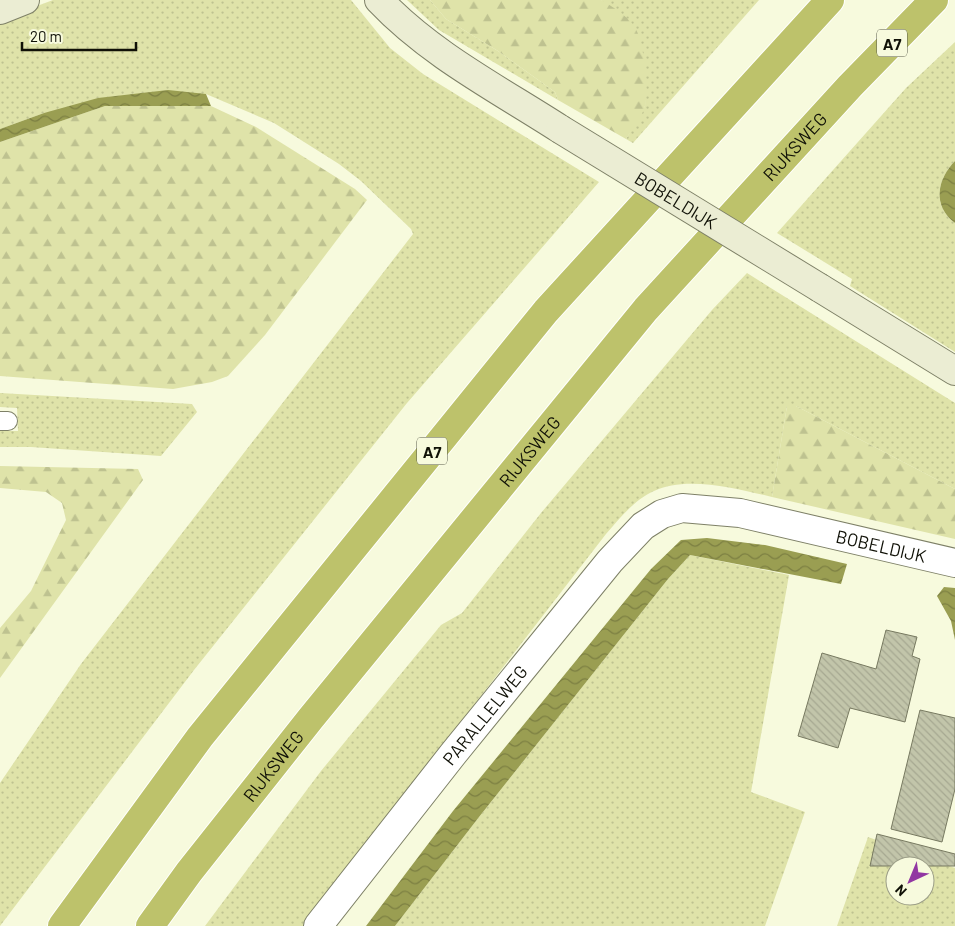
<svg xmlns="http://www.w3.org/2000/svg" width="955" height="926" font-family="Barlow,sans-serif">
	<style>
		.grass { fill: url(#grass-dots); fill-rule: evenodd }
		.forest { fill: url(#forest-firs) }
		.water { fill: url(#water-waves) }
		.building { fill: url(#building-back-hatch); stroke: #777960 }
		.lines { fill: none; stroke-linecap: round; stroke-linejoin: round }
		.lane-casing { stroke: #7e8067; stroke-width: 20 }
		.street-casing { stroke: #7e8067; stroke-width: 30 }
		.secondary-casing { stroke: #7e8067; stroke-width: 30 }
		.highway-casing { stroke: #fff; stroke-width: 30 }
		.lane { stroke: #fff; stroke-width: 18 }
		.street { stroke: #fff; stroke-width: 28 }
		.secondary { stroke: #ebedd3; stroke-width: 28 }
		.highway { stroke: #bdc26b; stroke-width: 28 }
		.secondary-bridge-casing { stroke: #7e8067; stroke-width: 30; stroke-linecap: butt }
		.secondary-bridge { stroke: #ebedd3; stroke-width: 28 }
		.labels { text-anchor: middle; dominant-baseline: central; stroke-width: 4; stroke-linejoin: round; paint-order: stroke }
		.shield { fill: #f7fadd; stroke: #555747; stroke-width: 1 }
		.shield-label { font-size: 16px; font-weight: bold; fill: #101107 }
		.street-label { font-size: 18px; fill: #101107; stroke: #f7fadd }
	</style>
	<defs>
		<pattern id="grass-dots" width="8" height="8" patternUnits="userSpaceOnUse" patternTransform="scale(1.25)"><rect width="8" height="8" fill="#dfe3a9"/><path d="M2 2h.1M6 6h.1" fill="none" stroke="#bec290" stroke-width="1.8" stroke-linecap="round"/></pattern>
		<pattern id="forest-firs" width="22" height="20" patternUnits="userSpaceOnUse" patternTransform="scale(1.25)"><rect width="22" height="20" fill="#dfe3a9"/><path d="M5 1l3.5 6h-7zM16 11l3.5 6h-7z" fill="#bec290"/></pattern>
		<pattern id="water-waves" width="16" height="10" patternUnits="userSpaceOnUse" patternTransform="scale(1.25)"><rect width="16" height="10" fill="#9a9e52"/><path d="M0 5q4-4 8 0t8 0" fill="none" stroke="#7c7f42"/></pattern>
		<pattern id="building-back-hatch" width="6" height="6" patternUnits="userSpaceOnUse" patternTransform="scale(1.25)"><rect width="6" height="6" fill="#c2c5aa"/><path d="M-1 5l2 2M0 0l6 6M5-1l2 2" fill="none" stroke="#a6a891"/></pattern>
	</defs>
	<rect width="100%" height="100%" fill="#f7fadd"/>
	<!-- grass -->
	<g class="grass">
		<polygon points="53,0 351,0 390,48 423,74 599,182 407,403 194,670 0,926 0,783 81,664 413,234 411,229 361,181 339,164 274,123 206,94 44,113 0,129 0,20"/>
		<polygon points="407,0 430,0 446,19 498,51 555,92 558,100 439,30"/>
		<polygon points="601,0 759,0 633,143 626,139 645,106 646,85"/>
		<path d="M 955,42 L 955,161 C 937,179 932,206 955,223 L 955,352 L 850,286 L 852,279 L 777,233 L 906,88 Z"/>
		<path d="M 747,273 L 955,403 L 955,489 L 796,406 L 787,406 L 772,497 C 739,489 686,475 654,491 C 634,500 620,518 606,534 L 303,926 L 205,926 L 321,771 L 441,625 L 462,613 L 541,513 L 712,310 Z"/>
		<polygon points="0,393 192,404 197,412 161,456 31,447 0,447 0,431 18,431 17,408 0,407"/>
		<polygon points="690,555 789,575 751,792 805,812 765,926 395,926 479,817 668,579"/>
		<path d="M 868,837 L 955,868 L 955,926 L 837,926 ZM 895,866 L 925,866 L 925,896 L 895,896 Z"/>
	</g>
	<!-- forest -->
	<g class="forest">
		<path d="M 430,0 L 601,0 C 612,6 627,16 634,26 C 644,39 649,90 645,106 C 642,117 632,129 626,139 L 558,100 L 555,92 L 498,51 L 446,19 Z"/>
		<polygon points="129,104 211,106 256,127 355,189 367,200 265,335 228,376 212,382 173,389 0,376 0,142 105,106"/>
		<polygon points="787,406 796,406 955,489 955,539 772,497"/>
		<polygon points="0,466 138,469 143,480 0,678 0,628 31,591 66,520 62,503 46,492 0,488"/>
	</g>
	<!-- water -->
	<g class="water">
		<polygon points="168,90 206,94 211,106 105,106 0,142 0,129 44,113 98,98"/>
		<path d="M 955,161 L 955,223 C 932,206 937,179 955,161 Z"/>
		<polygon points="707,538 765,545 847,564 841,584 690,555 668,579 479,817 395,926 366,926 453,811 651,569 681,540"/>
		<polygon points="944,587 955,588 955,640 951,621 937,596"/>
	</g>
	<!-- building -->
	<g class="building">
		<polygon points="886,630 917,637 912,656 920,659 905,722 850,708 838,748 798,736 822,653 876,669"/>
		<polygon points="920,710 955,718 955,789 942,842 891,829"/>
		<polygon points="877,834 955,854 955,866 870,866"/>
	</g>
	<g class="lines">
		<!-- lane casing -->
		<g class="lane-casing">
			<polyline id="lane" points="0,421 8,421"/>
		</g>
		<!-- street casing -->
		<g class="street-casing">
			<g id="street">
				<path id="s1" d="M 318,926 L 453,754 L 610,561 L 643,526 L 662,514 L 682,508 L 740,513 L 955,563"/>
			</g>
		</g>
		<!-- secondary casing -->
		<g class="secondary-casing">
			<g id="secondary">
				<path d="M 379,0 C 430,54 498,89 560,129"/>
				<polyline points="0,10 25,0"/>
				<polyline points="820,288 955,371"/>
			</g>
		</g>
		<!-- highway casing -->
		<g class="highway-casing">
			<g id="highway">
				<polyline points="62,926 200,737 546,311 830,0"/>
				<path id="s2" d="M 150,926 L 189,872 L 311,718 L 646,309 L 850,86 L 934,0"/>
			</g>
		</g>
		<!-- lane -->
		<use href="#lane" class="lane"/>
		<!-- street -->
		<use href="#street" class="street"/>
		<!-- secondary -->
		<use href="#secondary" class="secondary"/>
		<!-- highway -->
		<use href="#highway" class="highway"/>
		<!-- secondary-bridge casing -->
		<g class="secondary-bridge-casing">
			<g id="secondary-bridge">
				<path id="s3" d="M 560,129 L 820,288"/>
			</g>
		</g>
		<!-- secondary-bridge -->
		<use href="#secondary-bridge" class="secondary-bridge"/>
	</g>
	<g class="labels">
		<!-- shield labels -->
		<g class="shield">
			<rect x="877" y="29.5" width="30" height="27" rx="4"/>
			<rect x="417" y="437.5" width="30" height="27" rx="4"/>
		</g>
		<g class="shield-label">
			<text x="892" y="43">A7</text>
			<text x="432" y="451">A7</text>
		</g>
		<!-- street labels -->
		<g class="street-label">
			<text stroke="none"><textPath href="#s2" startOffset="1012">RIJKSWEG</textPath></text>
			<text stroke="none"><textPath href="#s3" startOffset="136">BOBELDIJK</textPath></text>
			<text stroke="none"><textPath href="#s2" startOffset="608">RIJKSWEG</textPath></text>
			<text stroke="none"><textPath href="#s1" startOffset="762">BOBELDIJK</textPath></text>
			<text stroke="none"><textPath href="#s1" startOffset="269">PARALLELWEG</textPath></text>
			<text stroke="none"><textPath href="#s2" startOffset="202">RIJKSWEG</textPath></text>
		</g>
	</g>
	<!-- north arrow -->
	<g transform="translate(910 881) rotate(224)"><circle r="24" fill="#f7fadd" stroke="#9b9d87"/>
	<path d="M0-4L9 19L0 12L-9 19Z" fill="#9237a2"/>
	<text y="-8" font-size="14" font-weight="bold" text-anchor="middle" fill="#101107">N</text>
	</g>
	<!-- scale -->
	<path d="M22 42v8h114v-8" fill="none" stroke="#101107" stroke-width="2.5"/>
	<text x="30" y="42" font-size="15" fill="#101107" stroke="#f7fadd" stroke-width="4" paint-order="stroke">20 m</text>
</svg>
